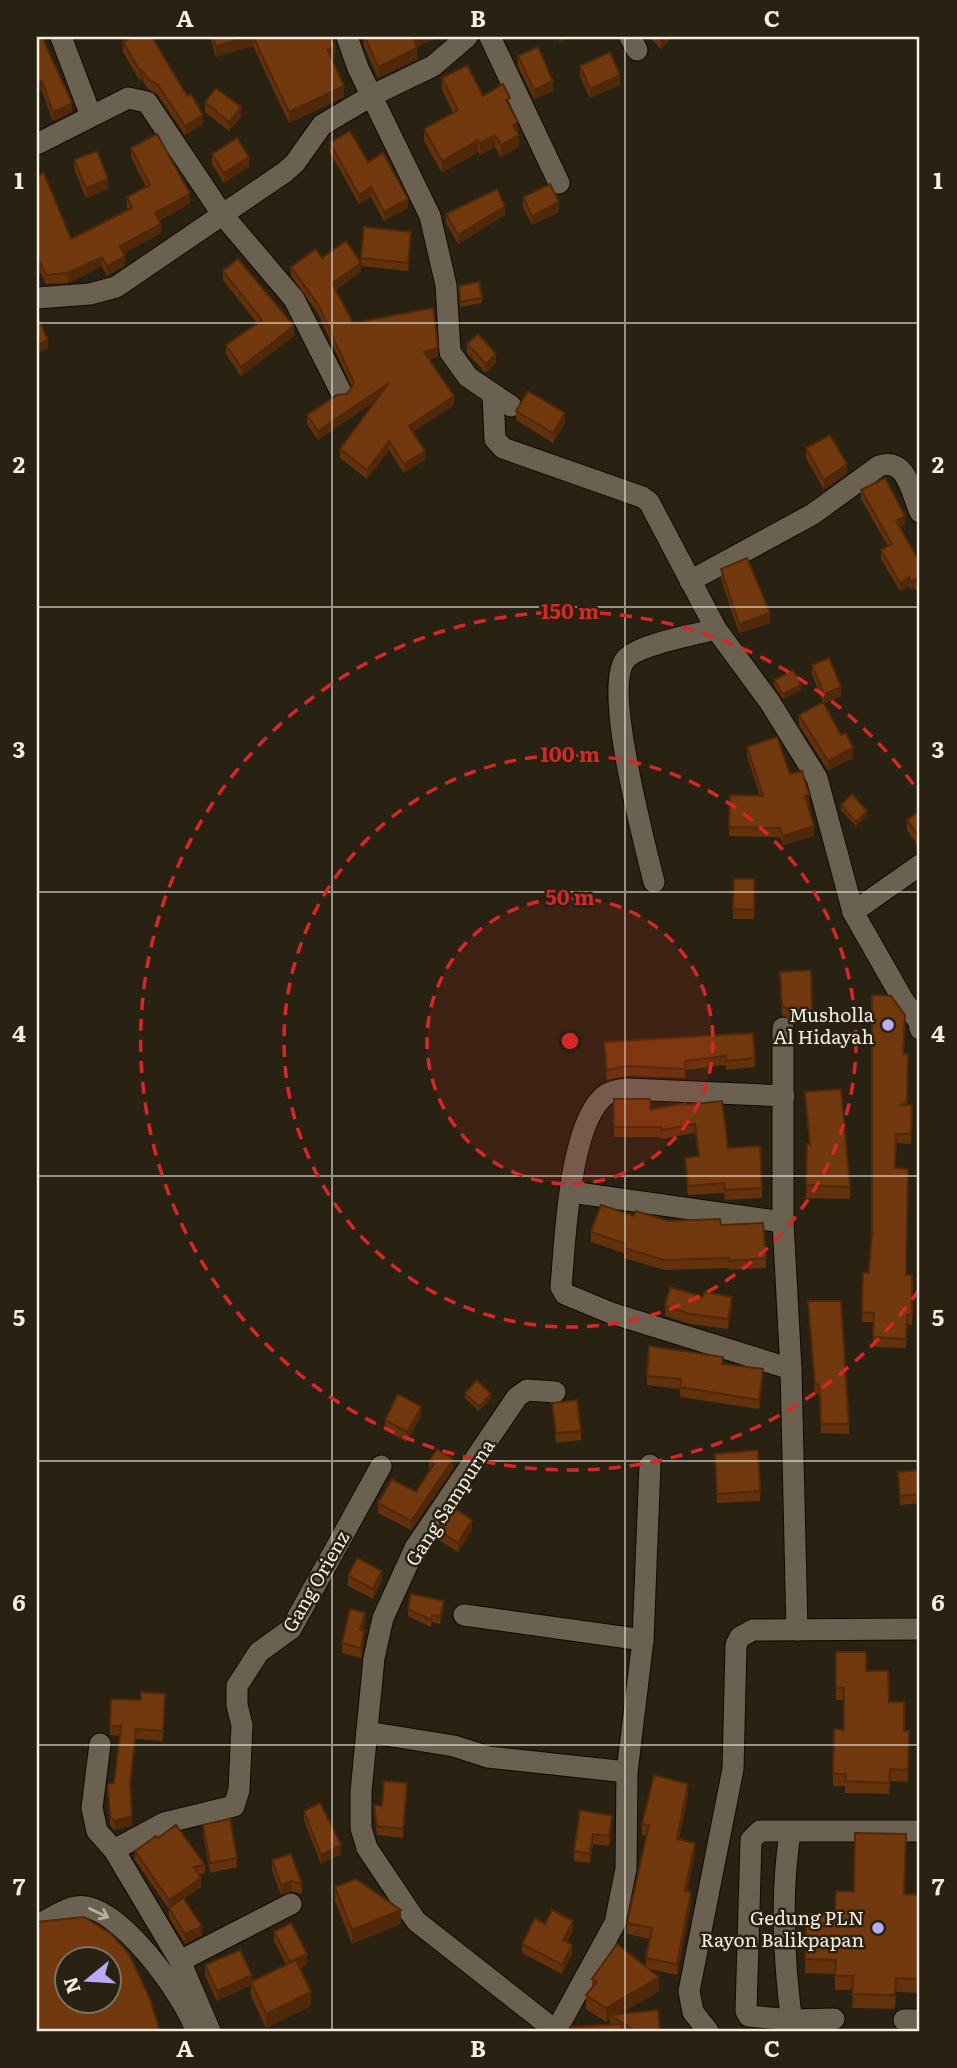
<svg xmlns="http://www.w3.org/2000/svg" width="957" height="2068" font-family="Literata,serif">
	<style>
		.lines { fill: none; stroke-linecap: round; stroke-linejoin: round }
		.minor-casing { stroke: #120a01; stroke-width: 23 }
		.minor { stroke: #6a6150; stroke-width: 21 }
		.wall { fill: #63310c }
		.shaded-wall { fill: #50280a }
		.building { fill: #73390e; stroke: #50280a; stroke-width: 2; fill-rule: evenodd }
		.oneway { stroke: #b6afa1 }
		.grid { fill: none; stroke: #f4eee4; stroke-width: 2; stroke-opacity: 0.55 }
		.ring { fill: none; stroke: #d62828; stroke-width: 3.5; stroke-dasharray: 12 9 }
		.poi-dot { fill: #b8abf7; stroke: #292112; stroke-width: 2.5 }
		.labels { text-anchor: middle; dominant-baseline: central; stroke-width: 5; stroke-linejoin: round; paint-order: stroke }
		.poi-label { font-size: 19px; fill: #f4eee4; stroke: #292112; text-anchor: end }
		.street-label { font-size: 19px; fill: #f4eee4; stroke: #292112 }
		.centre { fill: #d62828; stroke: #292112; stroke-width: 3.5 }
		.ring-label { font-size: 21px; text-anchor: middle; font-weight: bold; fill: #d62828; stroke: #292112; stroke-width: 5; stroke-linejoin: round; paint-order: stroke }
		.neatline { fill: none; stroke: #f4eee4; stroke-width: 2.5 }
		.grid-label { font-size: 23px; text-anchor: middle; font-weight: bold; fill: #f4eee4 }
	</style>
	<rect width="100%" height="100%" fill="#292112"/>
	<g class="lines">
		<!-- minor casing -->
		<g class="minor-casing">
			<g id="minor">
				<polyline points="61,37 91,116"/>
				<polyline points="347,37 358,68 430,216 446,285 450,352 468,377 511,406"/>
				<polyline points="490,37 559,183"/>
				<polyline points="630,37 637,50"/>
				<polyline points="37,144 128,98 147,102 222,214 294,299 341,392"/>
				<polyline points="37,298 90,294 116,287 285,172 295,163 322,125 371,96 433,66 467,37"/>
				<polyline points="493,396 495,439 503,448 642,497 649,502 716,629 769,701 817,778 853,912"/>
				<path d="M 690,581 L 813,514 L 879,466 C 907,457 911,492 920,512"/>
				<polyline points="920,865 853,912 902,998 919,1022 920,1029"/>
				<path d="M 654,882 C 645,845 603,689 625,660 C 637,644 696,635 716,629"/>
				<polyline points="783,1028 783,1222 791,1369 797,1630"/>
				<path d="M 784,1096 L 627,1089 C 619,1090 608,1091 602,1098 C 569,1130 565,1241 561,1287 L 565,1294 L 611,1313 L 791,1369"/>
				<polyline points="571,1192 783,1222"/>
				<polyline points="555,1392 527,1390 517,1397 415,1548 383,1618 374,1658 361,1792 361,1828 367,1848 416,1921 556,2031"/>
				<polyline points="464,1615 643,1640 627,1772 626,1869 615,1923 556,2031"/>
				<polyline points="643,1640 650,1465"/>
				<polyline points="367,1732 454,1746 488,1757 627,1772"/>
				<polyline points="100,1744 92,1808 97,1831 114,1850 180,1961 210,2031"/>
				<path d="M 790,1833 C 780,1897 784,1967 793,2031"/>
				<polyline points="114,1850 164,1823 234,1806 239,1790 242,1725 237,1705 237,1686 259,1652 291,1629 381,1466"/>
				<path d="M 37,1925 C 49,1920 63,1909 76,1907 C 116,1899 186,1998 196,2031"/>
				<polyline points="180,1961 291,1904"/>
				<polyline points="834,2019 792,2020 749,2016 746,2011 751,1840 760,1831 920,1831"/>
				<polyline points="904,2020 920,2020"/>
				<polyline points="708,2031 693,2012 689,1991 733,1769 736,1645 740,1637 753,1630 920,1629"/>
			</g>
		</g>
		<!-- minor -->
		<use href="#minor" class="minor"/>
	</g>
	<!-- wall -->
	<g class="wall">
		<polygon points="37,37 72,112 53,121 42,91"/>
		<polygon points="210,37 330,37 335,57 332,59 344,97 289,123 253,46 216,57"/>
		<polygon points="364,37 436,37 436,39 417,46 417,59 378,78 364,46"/>
		<polygon points="649,37 672,37 661,49"/>
		<polygon points="123,42 203,124 185,135 158,95 148,89 142,79 140,81 123,52"/>
		<polygon points="518,56 553,91 534,99 518,66"/>
		<polygon points="580,66 620,85 590,98 580,76"/>
		<polygon points="442,78 510,107 518,134 519,147 501,157 495,147 480,155 478,152 442,173 424,141 424,129 453,113 442,90"/>
		<polygon points="205,102 241,117 229,131 205,112"/>
		<polygon points="330,143 368,162 408,208 384,221 371,197 359,204 330,152"/>
		<polygon points="131,148 190,203 159,221 161,233 124,253 125,265 107,276 102,266 68,283 46,284 41,273 37,275 37,176 71,239 128,210 127,207 127,197 146,187 131,157"/>
		<polygon points="212,154 249,167 224,183 212,164"/>
		<polygon points="74,160 108,189 86,198 74,169"/>
		<polygon points="523,197 559,212 532,225 523,207"/>
		<polygon points="446,214 505,215 458,244 446,223"/>
		<polygon points="411,241 408,271 361,266 361,272 336,290 353,323 438,357 430,359 454,405 413,432 425,460 404,473 389,450 367,479 340,458 340,449 376,401 318,440 307,424 307,415 347,394 352,387 318,313 291,276 291,267 322,258 361,263 361,258"/>
		<polygon points="223,271 294,336 241,376 226,354 226,345 257,323 223,280"/>
		<polygon points="459,286 482,298 482,303 460,307"/>
		<polygon points="467,344 496,363 486,373 467,353"/>
		<polygon points="516,411 565,423 553,443 516,420"/>
		<polygon points="806,448 847,473 824,490 806,458"/>
		<polygon points="861,490 905,524 900,528 918,559 920,558 920,596 915,588 911,590 909,586 900,591 881,559 881,550 888,546 861,499"/>
		<polygon points="721,569 770,623 739,633 721,579"/>
		<polygon points="812,665 841,697 824,703 853,758 828,770 799,725 799,715 823,702 812,674"/>
		<polygon points="774,680 801,690 783,699 774,685"/>
		<polygon points="747,747 790,774 809,804 808,805 814,836 783,845 780,837 729,836 730,795 760,796 747,756"/>
		<polygon points="841,805 867,816 856,826 841,810"/>
		<polygon points="920,810 920,848 907,830 907,820"/>
		<polygon points="734,879 754,879 754,919 733,919"/>
		<polygon points="780,972 812,1011 812,1021 794,1022 782,1015"/>
		<polygon points="604,1042 755,1058 755,1067 726,1070 726,1065 685,1070 685,1078 627,1076 607,1080"/>
		<polygon points="904,1054 908,1054 907,1105 912,1105 911,1144 896,1143 895,1169 907,1275 912,1310 912,1325 907,1324 906,1348 873,1347 873,1322 862,1322 863,1273 869,1273"/>
		<polygon points="805,1092 850,1187 850,1199 806,1198 809,1144"/>
		<polygon points="614,1099 650,1110 686,1105 728,1148 762,1188 762,1198 725,1200 724,1193 688,1195 685,1168 685,1158 698,1156 695,1133 661,1139 661,1137 614,1137"/>
		<polygon points="634,1216 668,1221 721,1225 766,1258 766,1268 729,1270 729,1268 664,1270 624,1258 624,1253 591,1242 591,1232"/>
		<polygon points="808,1301 849,1424 849,1434 821,1433 820,1404 818,1393 815,1394"/>
		<polygon points="665,1306 732,1307 728,1329 690,1324 665,1316"/>
		<polygon points="723,1364 763,1379 759,1409 680,1397 680,1389 647,1385 647,1376"/>
		<polygon points="465,1393 491,1399 479,1411 465,1398"/>
		<polygon points="552,1403 581,1431 581,1440 556,1443"/>
		<polygon points="421,1416 407,1442 385,1430 385,1420"/>
		<polygon points="715,1454 760,1491 760,1501 717,1503"/>
		<polygon points="429,1461 453,1469 411,1530 378,1513 378,1503 416,1492 429,1471"/>
		<polygon points="920,1470 920,1503 900,1505 898,1472"/>
		<polygon points="437,1529 472,1530 458,1552 437,1539"/>
		<polygon points="348,1576 382,1580 373,1599 348,1586"/>
		<polygon points="444,1608 440,1624 432,1622 431,1627 408,1616 408,1609"/>
		<polygon points="365,1622 363,1631 364,1641 361,1658 342,1653 342,1643"/>
		<polygon points="836,1652 866,1671 889,1702 904,1731 909,1731 908,1782 890,1781 889,1794 845,1793 845,1786 833,1786 833,1774 844,1730 844,1700 836,1700"/>
		<polygon points="111,1699 165,1704 163,1741 136,1739 130,1790 132,1825 114,1830 110,1825 108,1784 114,1783 120,1736 110,1735"/>
		<polygon points="407,1793 403,1838 377,1835 374,1805 382,1806"/>
		<polygon points="688,1795 679,1839 695,1854 687,1891 691,1903 677,1975 649,1969 659,1991 619,2014 660,2031 570,2031 610,2025 610,2019 606,2022 586,2009 586,1995 592,1988 592,1979 646,1967 646,1958 650,1939 627,1934 627,1923 647,1836 642,1835 642,1824"/>
		<polygon points="580,1810 612,1825 609,1846 593,1844 590,1863 574,1861 574,1851"/>
		<polygon points="304,1811 341,1854 321,1864 304,1820"/>
		<polygon points="203,1825 237,1858 237,1867 210,1873 203,1834"/>
		<polygon points="158,1838 205,1865 205,1873 199,1875 201,1887 184,1899 202,1935 185,1944 169,1917 169,1909 135,1860 135,1851"/>
		<polygon points="272,1860 302,1884 302,1894 291,1891 281,1895 272,1870"/>
		<polygon points="335,1887 401,1924 352,1944 335,1901"/>
		<polygon points="905,1894 920,1895 920,1981 918,1981 918,1993 896,1992 895,2009 852,2008 853,1990 835,1990 835,1974 805,1973 806,1914 835,1915"/>
		<polygon points="545,1924 573,1931 567,1942 572,1954 562,1974 522,1953 522,1944"/>
		<polygon points="274,1932 307,1964 300,1968 311,2006 266,2028 251,1996 251,1985 217,2001 205,1975 205,1965 252,1981 286,1964 274,1941"/>
	</g>
	<!-- shaded-wall -->
	<g class="shaded-wall">
		<polygon points="248,37 253,37 253,46 216,57 216,46"/>
		<polygon points="413,37 436,37 436,39 413,48"/>
		<polygon points="559,37 570,37 559,43"/>
		<polygon points="664,37 672,37 661,49 661,40"/>
		<polygon points="335,46 335,57 328,61 328,50"/>
		<polygon points="417,48 417,59 378,78 378,67"/>
		<polygon points="142,70 142,79 140,81 140,71"/>
		<polygon points="620,75 620,85 590,98 590,89"/>
		<polygon points="42,81 42,91 37,92 37,83"/>
		<polygon points="553,81 553,91 534,99 534,90"/>
		<polygon points="344,86 344,97 289,123 289,112"/>
		<polygon points="72,103 72,112 53,121 53,112"/>
		<polygon points="241,107 241,117 229,131 229,122"/>
		<polygon points="203,115 203,124 185,135 185,126"/>
		<polygon points="518,122 518,134 513,125"/>
		<polygon points="495,135 495,147 480,155 480,143"/>
		<polygon points="519,135 519,147 501,157 501,145"/>
		<polygon points="478,140 478,152 442,173 442,161"/>
		<polygon points="249,157 249,167 224,183 224,173"/>
		<polygon points="108,179 108,189 86,198 86,188"/>
		<polygon points="371,187 371,197 359,204 359,195"/>
		<polygon points="190,194 190,203 155,223 155,213"/>
		<polygon points="408,199 408,208 384,221 384,212"/>
		<polygon points="559,202 559,212 532,225 532,216"/>
		<polygon points="505,206 505,215 458,244 458,235"/>
		<polygon points="161,224 161,233 120,255 120,246"/>
		<polygon points="125,256 125,265 107,276 107,266"/>
		<polygon points="102,257 102,266 68,283 68,273"/>
		<polygon points="41,263 41,273 37,275 37,265"/>
		<polygon points="361,263 361,272 332,292 332,283"/>
		<polygon points="294,326 294,336 241,376 241,367"/>
		<polygon points="48,340 48,349 37,354 37,345"/>
		<polygon points="438,348 438,357 424,361 424,352"/>
		<polygon points="496,354 496,363 486,373 486,364"/>
		<polygon points="389,383 389,392 318,440 318,431"/>
		<polygon points="454,396 454,405 409,435 409,426"/>
		<polygon points="565,413 565,423 553,443 553,433"/>
		<polygon points="389,441 389,450 367,479 367,470"/>
		<polygon points="425,451 425,460 404,473 404,464"/>
		<polygon points="847,464 847,473 824,490 824,480"/>
		<polygon points="905,516 905,524 896,530 896,521"/>
		<polygon points="909,577 909,586 900,591 900,583"/>
		<polygon points="915,579 915,588 911,590 911,582"/>
		<polygon points="770,613 770,623 739,633 739,624"/>
		<polygon points="801,685 801,690 783,699 783,694"/>
		<polygon points="841,687 841,697 824,704 824,694"/>
		<polygon points="853,748 853,758 828,770 828,761"/>
		<polygon points="809,795 809,804 805,806 805,796"/>
		<polygon points="867,811 867,816 856,826 856,822"/>
		<polygon points="814,826 814,836 783,845 783,836"/>
		<polygon points="732,1297 732,1307 728,1329 728,1319"/>
		<polygon points="763,1369 763,1379 759,1409 759,1400"/>
		<polygon points="491,1394 491,1399 479,1411 479,1407"/>
		<polygon points="421,1407 421,1416 407,1442 407,1432"/>
		<polygon points="453,1459 453,1469 411,1530 411,1521"/>
		<polygon points="472,1520 472,1530 458,1552 458,1543"/>
		<polygon points="382,1571 382,1580 373,1599 373,1589"/>
		<polygon points="444,1601 444,1608 440,1624 440,1617"/>
		<polygon points="365,1613 365,1622 360,1640 360,1630"/>
		<polygon points="364,1631 364,1641 361,1658 361,1648"/>
		<polygon points="136,1729 136,1739 130,1793 130,1784"/>
		<polygon points="407,1783 407,1793 403,1838 403,1829"/>
		<polygon points="688,1784 688,1795 677,1850 677,1839"/>
		<polygon points="132,1816 132,1825 114,1830 114,1821"/>
		<polygon points="612,1816 612,1825 609,1846 609,1836"/>
		<polygon points="593,1834 593,1844 590,1863 590,1854"/>
		<polygon points="695,1843 695,1854 685,1902 685,1891"/>
		<polygon points="341,1845 341,1854 321,1864 321,1855"/>
		<polygon points="201,1878 201,1887 169,1909 169,1900"/>
		<polygon points="291,1881 291,1891 281,1895 281,1885"/>
		<polygon points="691,1892 691,1903 677,1975 677,1964"/>
		<polygon points="401,1910 401,1924 352,1944 352,1930"/>
		<polygon points="573,1921 573,1931 563,1949 563,1940"/>
		<polygon points="202,1926 202,1935 185,1944 185,1934"/>
		<polygon points="572,1945 572,1954 562,1974 562,1965"/>
		<polygon points="307,1954 307,1964 291,1973 291,1963"/>
		<polygon points="252,1975 252,1984 251,1982 251,1985 217,2001 217,1991"/>
		<polygon points="659,1977 659,1991 613,2017 610,2015 610,2019 606,2022 606,2008"/>
		<polygon points="311,1992 311,2006 266,2028 266,2014"/>
	</g>
	<!-- building -->
	<g class="building">
		<polygon points="37,37 42,37 72,103 53,112 42,81 37,83"/>
		<polygon points="132,37 152,37 187,96 191,94 203,115 185,126 158,85 148,79 142,70 140,71 123,42"/>
		<polygon points="213,37 248,37 216,46"/>
		<polygon points="253,37 330,37 335,46 328,50 344,86 289,112"/>
		<polygon points="365,37 413,37 417,48 378,67"/>
		<polygon points="538,47 553,81 534,90 518,56"/>
		<polygon points="610,52 620,75 590,89 580,66"/>
		<polygon points="467,65 483,96 503,84 510,98 506,100 518,122 513,125 519,135 501,145 495,135 480,143 478,140 442,161 424,129 458,110 442,78"/>
		<polygon points="216,88 241,107 229,122 205,102"/>
		<polygon points="350,131 368,162 383,153 408,199 384,212 371,187 359,195 330,143"/>
		<polygon points="157,134 190,194 155,213 161,224 120,246 125,256 107,266 102,257 68,273 46,275 41,263 37,265 37,176 44,173 71,239 132,208 127,197 150,185 131,148"/>
		<polygon points="237,138 249,157 224,173 212,154"/>
		<polygon points="97,151 108,179 86,188 74,160"/>
		<polygon points="550,184 559,202 532,216 523,197"/>
		<polygon points="497,189 505,206 458,235 446,214"/>
		<polygon points="364,227 411,232 408,263 361,258"/>
		<polygon points="346,241 361,263 332,283 353,323 433,308 438,348 424,352 454,396 409,426 425,451 404,464 389,441 367,470 340,449 389,383 318,431 307,415 337,395 347,394 354,383 318,304 291,267 316,249 322,258"/>
		<polygon points="238,259 294,326 241,367 226,345 262,320 223,271"/>
		<polygon points="479,282 482,298 460,302 459,286"/>
		<polygon points="37,316 48,340 37,345"/>
		<polygon points="478,334 496,354 486,364 467,344"/>
		<polygon points="528,391 565,413 553,433 516,411"/>
		<polygon points="830,435 847,464 824,480 806,448"/>
		<polygon points="885,478 905,516 896,521 918,559 920,558 920,588 915,579 911,582 909,577 900,583 881,550 892,544 861,490"/>
		<polygon points="747,558 770,613 739,624 721,569"/>
		<polygon points="829,658 841,687 824,694 812,665"/>
		<polygon points="793,670 801,685 783,694 774,680"/>
		<polygon points="823,702 841,735 846,733 853,748 828,761 799,715"/>
		<polygon points="777,737 790,774 802,771 809,795 805,796 814,826 783,836 780,828 729,827 730,795 763,796 747,747"/>
		<polygon points="852,794 867,811 856,822 841,805"/>
		<polygon points="920,810 920,838 907,820"/>
		<polygon points="734,879 754,879 754,910 733,909"/>
		<polygon points="811,970 812,1011 794,1012 782,1006 780,972"/>
		<polygon points="872,995 891,996 905,1015 903,1054 908,1054 907,1101 901,1105 912,1105 911,1134 896,1134 895,1168 908,1169 906,1275 912,1275 912,1315 907,1315 906,1339 873,1337 874,1313 862,1312 863,1273 869,1273 872,1232"/>
		<polygon points="753,1033 755,1058 726,1061 726,1056 685,1061 685,1069 627,1066 607,1070 604,1042"/>
		<polygon points="841,1089 850,1187 806,1185 807,1144 810,1145 805,1092"/>
		<polygon points="614,1099 650,1099 650,1110 686,1103 686,1105 722,1101 728,1148 760,1146 762,1188 725,1190 724,1183 688,1186 685,1158 699,1156 695,1124 661,1130 661,1127 614,1127"/>
		<polygon points="601,1205 634,1216 636,1211 668,1221 720,1219 721,1225 763,1223 766,1258 729,1261 729,1258 664,1260 624,1248 626,1244 591,1232"/>
		<polygon points="670,1287 703,1297 704,1292 732,1297 728,1319 690,1314 665,1306"/>
		<polygon points="808,1301 841,1301 849,1424 821,1424 820,1395 818,1384 815,1384"/>
		<polygon points="649,1346 723,1357 722,1364 763,1369 759,1400 680,1387 681,1379 647,1376"/>
		<polygon points="477,1380 491,1394 479,1407 465,1393"/>
		<polygon points="398,1394 421,1407 407,1432 385,1420"/>
		<polygon points="577,1400 581,1431 556,1433 552,1403"/>
		<polygon points="437,1449 453,1459 411,1521 378,1503 392,1479 416,1492 434,1464 429,1461"/>
		<polygon points="758,1450 760,1491 717,1494 715,1454"/>
		<polygon points="920,1470 920,1494 900,1496 898,1472"/>
		<polygon points="452,1507 472,1520 458,1543 437,1529"/>
		<polygon points="357,1558 382,1571 373,1589 348,1576"/>
		<polygon points="411,1594 444,1601 440,1617 432,1615 431,1620 408,1609"/>
		<polygon points="350,1609 365,1613 360,1630 364,1631 361,1648 342,1643"/>
		<polygon points="836,1652 866,1652 866,1671 888,1671 889,1702 904,1702 904,1731 909,1731 908,1770 890,1769 889,1783 845,1781 846,1774 833,1774 834,1729 844,1730 844,1688 836,1688"/>
		<polygon points="141,1692 165,1694 163,1731 136,1729 130,1784 132,1816 114,1821 110,1816 108,1784 114,1783 121,1726 110,1726 111,1699 141,1700"/>
		<polygon points="654,1775 688,1784 677,1839 695,1843 685,1891 691,1892 677,1964 646,1958 652,1928 627,1923 649,1825 642,1824"/>
		<polygon points="384,1781 407,1783 403,1829 377,1826 374,1805 382,1806"/>
		<polygon points="320,1803 341,1845 321,1855 304,1811"/>
		<polygon points="580,1810 612,1816 609,1836 593,1834 590,1854 574,1851"/>
		<polygon points="230,1819 237,1858 210,1863 203,1825"/>
		<polygon points="176,1825 205,1865 194,1867 201,1878 169,1900 135,1851 156,1836 158,1838"/>
		<polygon points="855,1833 906,1834 904,1894 920,1895 920,1967 918,1967 918,1979 896,1978 895,1995 852,1994 853,1976 835,1976 836,1960 805,1959 806,1914 835,1915 836,1891 854,1892"/>
		<polygon points="291,1854 302,1884 291,1881 281,1885 272,1860"/>
		<polygon points="356,1879 401,1910 352,1930 335,1887"/>
		<polygon points="183,1898 202,1926 185,1934 169,1908"/>
		<polygon points="552,1910 573,1921 563,1940 572,1945 562,1965 522,1944 535,1918 545,1924"/>
		<path d="M 84,1917 L 111,1934 L 129,1954 L 150,1999 L 160,2031 L 37,2031 L 37,1922 ZM 66,1959 L 108,1959 L 108,2001 L 66,2001 Z"/>
		<polygon points="291,1923 307,1954 290,1962 274,1932"/>
		<polygon points="617,1944 659,1977 606,2008 586,1995 597,1982 592,1979"/>
		<polygon points="240,1950 252,1975 217,1991 205,1965"/>
		<polygon points="296,1960 311,1992 266,2014 251,1982"/>
		<polygon points="658,2010 660,2031 635,2031 610,2015"/>
		<polygon points="622,2024 622,2031 570,2031 570,2027"/>
	</g>
	<!-- one-way arrows -->
	<defs><path id="oneway-shaft" d="M-6 0H5M1.5-3L5.5 0L1.5 3" fill="none" stroke-width="1.6" stroke-linecap="round" stroke-linejoin="round" transform="scale(1.75)"/></defs>
	<use class="oneway" href="#oneway-shaft" transform="translate(99 1913) rotate(26)"/>
	<!-- grid -->
	<path class="grid" d="M 332,37 L 332,2031M 625,37 L 625,2031M 37,323 L 920,323M 37,607 L 920,607M 37,892 L 920,892M 37,1176 L 920,1176M 37,1461 L 920,1461M 37,1745 L 920,1745"/>
	<!-- distance rings -->
	<circle cx="570" cy="1041" r="143" fill="#d62828" fill-opacity=".12"/>
	<g class="ring">
		<circle cx="570" cy="1041" r="143"/>
		<circle cx="570" cy="1041" r="286"/>
		<path d="M919 1290A429 429 0 1 1 919 792"/>
	</g>
	<!-- markers -->
	<g class="poi-dot">
		<circle cx="888" cy="1025" r="7"/>
		<circle cx="878" cy="1928" r="7"/>
	</g>
	<g class="labels">
		<!-- poi labels -->
		<g class="poi-label">
			<text x="874" y="1014">Musholla<tspan x="874" dy="22">Al Hidayah</tspan></text>
			<text x="864" y="1917">Gedung PLN<tspan x="864" dy="22">Rayon Balikpapan</tspan></text>
		</g>
		<!-- street labels -->
		<g class="street-label">
			<text transform="translate(449 1502) rotate(-57)">Gang Sampurna</text>
			<text transform="translate(315 1581) rotate(-60)">Gang Orienz</text>
		</g>
	</g>
	<circle cx="570" cy="1041" r="10" class="centre"/>
	<g class="ring-label">
		<text x="570" y="619">150 m</text>
		<text x="570" y="762">100 m</text>
		<text x="570" y="905">50 m</text>
	</g>
	<!-- border -->
	<rect width="957" height="2068" fill="none" stroke="#292112" stroke-width="77"/>
	<!-- north arrow -->
	<g transform="translate(88 1980) rotate(252)"><circle r="33" fill="#292112" stroke="#7a7366" stroke-width="2"/>
	<path d="M0-5L12 26L0 18L-12 26Z" fill="#b8abf7"/>
	<text y="-10" font-size="19" font-weight="bold" text-anchor="middle" fill="#f4eee4">N</text>
	</g>
	<rect x="38" y="38" width="880" height="1992" class="neatline"/>
	<g class="grid-label">
		<text x="185" y="27">A</text>
		<text x="478" y="27">B</text>
		<text x="772" y="27">C</text>
		<text x="19" y="189">1</text>
		<text x="938" y="189">1</text>
		<text x="19" y="473">2</text>
		<text x="938" y="473">2</text>
		<text x="19" y="758">3</text>
		<text x="938" y="758">3</text>
		<text x="19" y="1042">4</text>
		<text x="938" y="1042">4</text>
		<text x="19" y="1326">5</text>
		<text x="938" y="1326">5</text>
		<text x="19" y="1611">6</text>
		<text x="938" y="1611">6</text>
		<text x="19" y="1895">7</text>
		<text x="938" y="1895">7</text>
		<text x="185" y="2057">A</text>
		<text x="478" y="2057">B</text>
		<text x="772" y="2057">C</text>
	</g>
</svg>
